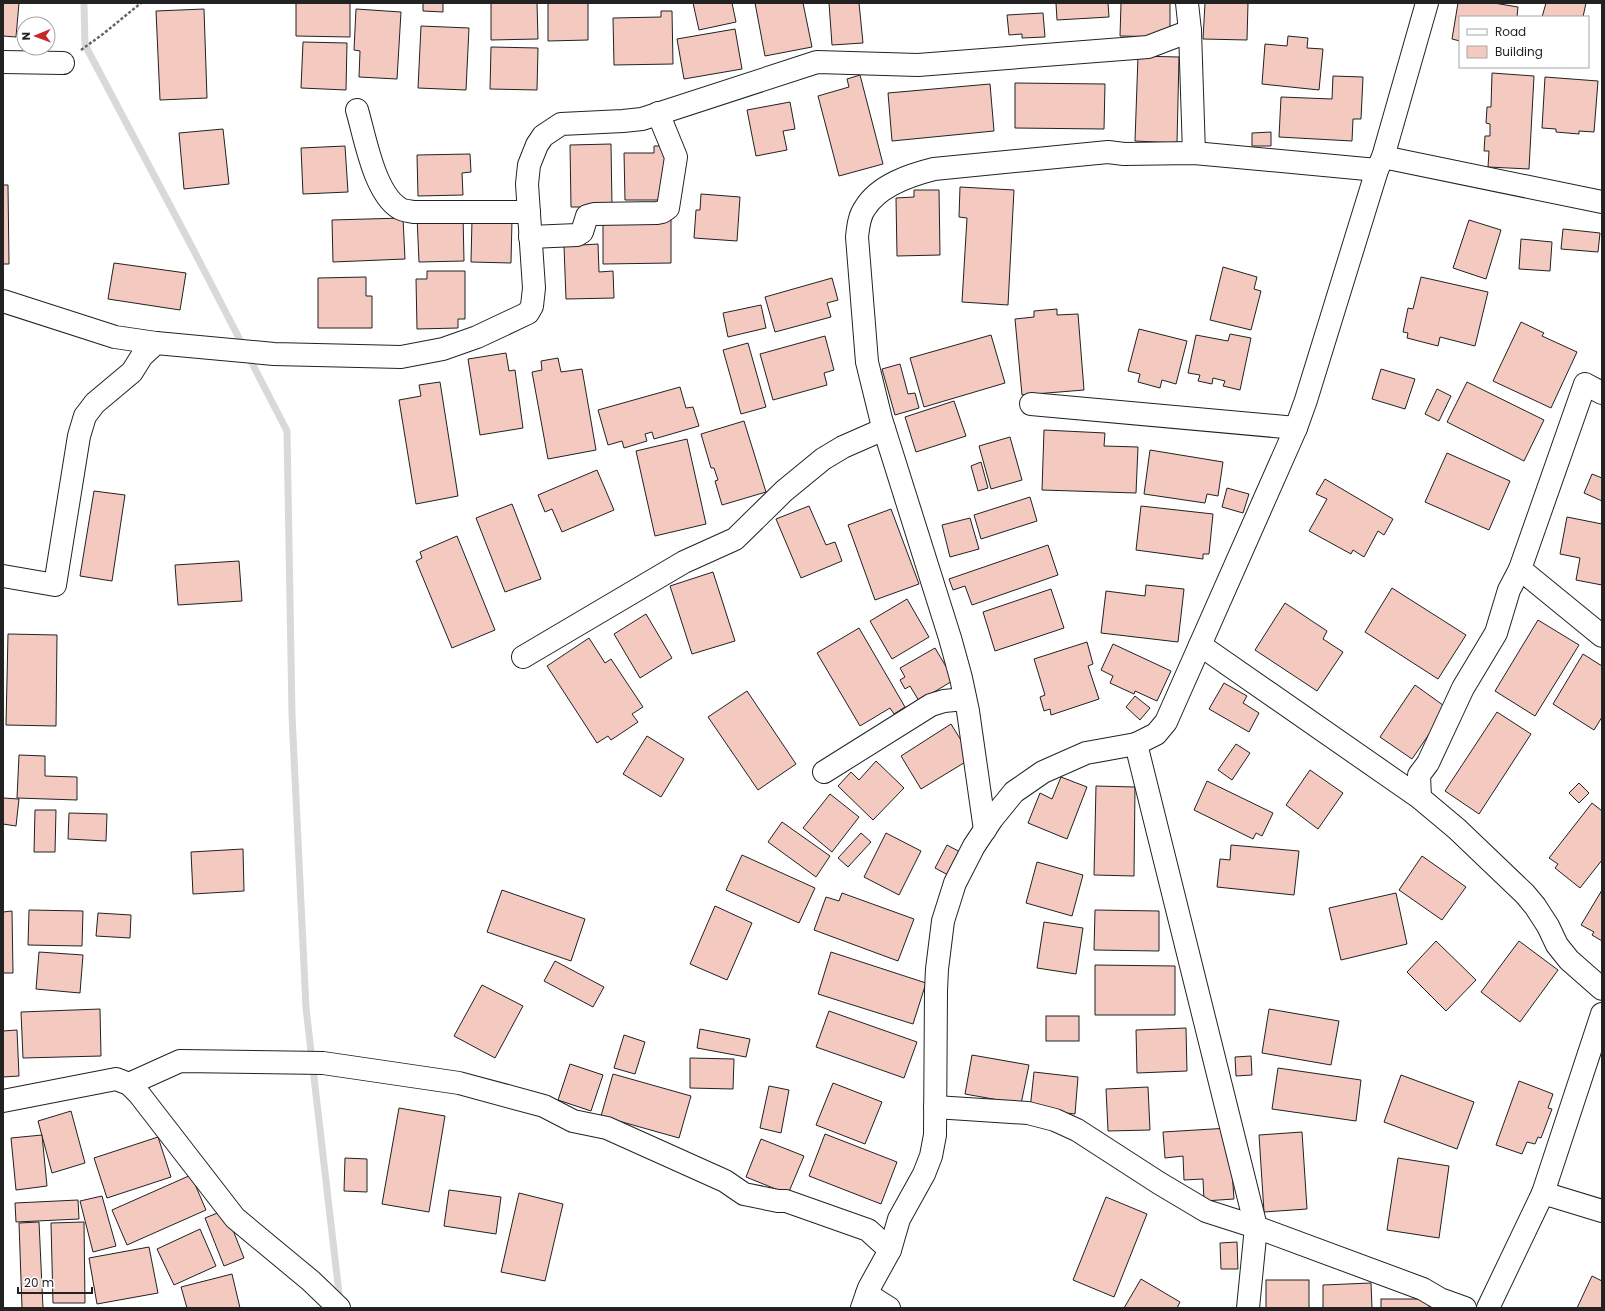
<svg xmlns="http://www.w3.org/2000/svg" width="1605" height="1311" font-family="Poppins,sans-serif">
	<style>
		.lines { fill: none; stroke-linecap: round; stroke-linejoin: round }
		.stream { stroke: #d9d9d9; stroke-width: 7 }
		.building { fill: #f3c9c0; stroke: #222 }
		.street-casing { stroke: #222; stroke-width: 24 }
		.path { stroke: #646464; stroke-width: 2.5; stroke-dasharray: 3 2; stroke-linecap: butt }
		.street { stroke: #fff; stroke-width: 22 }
	</style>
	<rect width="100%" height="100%" fill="#fff"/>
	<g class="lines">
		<!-- stream -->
		<polyline class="stream" points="84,3 85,45 193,249 287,431 292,715 306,1008 340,1302"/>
	</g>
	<!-- building -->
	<g class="building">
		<polygon points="3,3 19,3 16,37 3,36"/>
		<polygon points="296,3 350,3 350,37 296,36"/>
		<polygon points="423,3 443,3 443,12 423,11"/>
		<polygon points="491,3 537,3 538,39 491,40"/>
		<polygon points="548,3 588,3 588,40 548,41"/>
		<polygon points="693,3 732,3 736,22 699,30"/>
		<polygon points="755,3 803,3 812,47 765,56"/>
		<polygon points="829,3 859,3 863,43 832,45"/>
		<polygon points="1056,3 1108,3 1109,17 1057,20"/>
		<polygon points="1121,3 1170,3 1170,37 1120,36"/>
		<polygon points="1205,3 1248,3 1247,40 1203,39"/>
		<polygon points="1458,3 1494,3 1518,7 1517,17 1460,17 1460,41 1452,39"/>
		<polygon points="1546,3 1586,3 1583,17 1542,17"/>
		<polygon points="204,9 207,98 160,100 156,11"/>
		<polygon points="356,9 401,12 397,79 359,77 360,51 354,50"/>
		<polygon points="661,11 672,11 673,64 614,65 613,18 661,17"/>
		<polygon points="1043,13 1045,37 1022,38 1022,34 1009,35 1007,15"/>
		<polygon points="421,26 469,28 466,90 418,88"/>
		<polygon points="735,29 742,69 684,79 677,39"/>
		<polygon points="1288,36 1308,38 1307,48 1323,49 1319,90 1262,84 1265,44 1287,46"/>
		<polygon points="303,42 347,43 346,90 301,88"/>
		<polygon points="491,47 538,48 537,90 490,89"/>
		<polygon points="1138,56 1179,57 1177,143 1135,141"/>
		<polygon points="1492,73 1534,76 1529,169 1488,167 1489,151 1484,151 1485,136 1490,136 1490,124 1486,123 1487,107 1491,107"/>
		<polygon points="860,75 883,164 839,176 818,96 849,87 847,79"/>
		<polygon points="1333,76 1363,77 1361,119 1353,119 1352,141 1279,137 1281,97 1332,99"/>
		<polygon points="1545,77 1598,81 1594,132 1579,131 1579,134 1556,132 1556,129 1542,128"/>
		<polygon points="1015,83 1105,84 1104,129 1015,128"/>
		<polygon points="990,84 994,131 892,141 888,93"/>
		<polygon points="790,102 795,129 783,131 787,150 756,156 747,110"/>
		<polygon points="223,129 229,184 184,189 179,133"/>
		<polygon points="1271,132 1271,146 1252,146 1252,133"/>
		<polygon points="611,144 612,207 571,207 570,145"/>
		<polygon points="345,146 348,192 303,194 301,148"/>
		<polygon points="654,146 667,146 668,200 625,200 624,153 654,153"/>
		<polygon points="470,154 471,172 462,173 463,195 418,196 417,155"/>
		<polygon points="3,185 8,185 9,264 3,264"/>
		<polygon points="960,187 1014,190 1008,305 962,302 967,218 959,217"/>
		<polygon points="914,190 939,190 940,255 897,256 896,198 914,197"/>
		<polygon points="701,194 740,197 737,241 694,238 696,210 700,210"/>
		<polygon points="463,215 464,261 419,262 417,217"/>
		<polygon points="671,216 671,263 603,264 603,217"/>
		<polygon points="403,218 405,259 333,262 332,220"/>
		<polygon points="472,219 512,220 511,263 471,262"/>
		<polygon points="1469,220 1501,230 1486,279 1453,268"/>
		<polygon points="1563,229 1600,233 1598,252 1561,249"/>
		<polygon points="1521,239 1552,242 1550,271 1519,269"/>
		<polygon points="598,244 599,272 613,271 614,298 566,299 564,246"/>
		<polygon points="114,263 186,273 180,310 108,299"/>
		<polygon points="1223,267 1257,277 1254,289 1261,291 1251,330 1210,320"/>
		<polygon points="427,271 465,271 465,319 458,319 458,328 417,329 416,279 427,279"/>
		<polygon points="366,277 366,296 372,296 372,328 318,328 318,278"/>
		<polygon points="1421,277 1488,292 1475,346 1440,337 1438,346 1407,338 1408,333 1403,332 1408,308 1413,309"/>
		<polygon points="832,278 838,300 827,303 831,317 775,332 765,297"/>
		<polygon points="761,305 766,328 728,337 723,313"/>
		<polygon points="1057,309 1057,315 1078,314 1084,390 1022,395 1015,319 1034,317 1034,311"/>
		<polygon points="1521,322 1544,333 1542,336 1577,352 1551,408 1493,381"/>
		<polygon points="1139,329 1187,341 1176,384 1162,380 1160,388 1138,382 1140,374 1128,371"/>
		<polygon points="1230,334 1251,338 1240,390 1223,386 1225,381 1213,378 1212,384 1198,381 1200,375 1188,373 1196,335 1228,341"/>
		<polygon points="991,335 1005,383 924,407 910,358"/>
		<polygon points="825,336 834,370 824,373 827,385 773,400 760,354"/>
		<polygon points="748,343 766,407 741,414 723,350"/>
		<polygon points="506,353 509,371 515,370 523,428 480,435 468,359"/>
		<polygon points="558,358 561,372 582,369 596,450 548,459 532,372 542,370 541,361"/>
		<polygon points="900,364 908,394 915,393 919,408 895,415 882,369"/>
		<polygon points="1381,369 1415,379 1405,409 1372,399"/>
		<polygon points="440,382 458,496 416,504 399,400 421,396 419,385"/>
		<polygon points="1467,382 1544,420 1524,461 1447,422"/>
		<polygon points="680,387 686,408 693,407 699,426 654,439 652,432 645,434 647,441 624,448 622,441 608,445 598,410"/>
		<polygon points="1437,389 1451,396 1439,421 1425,414"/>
		<polygon points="954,401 966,436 916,452 905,417"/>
		<polygon points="744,421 766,492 722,505 715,481 718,480 714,468 711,468 701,434"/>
		<polygon points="1044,430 1105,433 1104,446 1138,447 1136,493 1042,490"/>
		<polygon points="1010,437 1022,480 991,489 979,446"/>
		<polygon points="687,439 706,524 655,536 636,451"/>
		<polygon points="1150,450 1223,462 1218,496 1207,494 1205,503 1144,494"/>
		<polygon points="1447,453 1510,481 1489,530 1425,502"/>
		<polygon points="981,462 988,488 978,491 971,466"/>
		<polygon points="597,470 614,510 562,532 552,509 545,512 538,495"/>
		<polygon points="1592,474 1602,478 1602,501 1584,493"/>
		<polygon points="1325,479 1393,519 1384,535 1378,531 1364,557 1353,550 1351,554 1309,531 1327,499 1316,494"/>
		<polygon points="1227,488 1249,494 1243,513 1222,507"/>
		<polygon points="94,491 125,495 112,581 80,576"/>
		<polygon points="1030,497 1037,521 981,539 974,515"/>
		<polygon points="512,504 541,579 505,592 476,518"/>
		<polygon points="809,506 826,545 835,542 842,561 801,578 776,519"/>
		<polygon points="1141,506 1213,514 1209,554 1203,554 1203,559 1136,550"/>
		<polygon points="891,509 919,584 875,600 848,525"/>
		<polygon points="1567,517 1602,524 1602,585 1576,580 1580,558 1560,554"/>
		<polygon points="970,518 979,549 950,557 942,525"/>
		<polygon points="457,536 495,630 452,648 416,561 422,558 420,552"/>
		<polygon points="1048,545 1058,575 972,605 965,586 953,590 949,579"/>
		<polygon points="239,561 242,601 178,605 175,565"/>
		<polygon points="713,572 735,641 692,654 670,586"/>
		<polygon points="1146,585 1184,589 1178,642 1101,633 1106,591 1145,596"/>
		<polygon points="1392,588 1466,635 1438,679 1365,632"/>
		<polygon points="1051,589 1064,628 995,651 983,612"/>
		<polygon points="907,599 929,637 892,659 870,621"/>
		<polygon points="1285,603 1327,631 1323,639 1343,652 1317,691 1255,650"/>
		<polygon points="646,614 672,658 640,678 614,634"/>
		<polygon points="1538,620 1579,645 1535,716 1495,691"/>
		<polygon points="859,628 905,707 894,714 890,708 860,726 817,653"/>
		<polygon points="8,634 57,635 56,726 6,725"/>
		<polygon points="589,638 605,663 611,659 643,707 632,714 638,722 611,740 608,736 597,743 547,666"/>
		<polygon points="1087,642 1093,664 1088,666 1099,699 1051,715 1050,709 1044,711 1040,697 1045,695 1034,659"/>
		<polygon points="1113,644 1171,671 1157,701 1135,691 1134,694 1110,683 1113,676 1101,670"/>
		<polygon points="935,648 954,680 919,701 910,686 905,689 900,680 905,677 900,668"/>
		<polygon points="1583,654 1602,666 1602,717 1594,730 1553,704"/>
		<polygon points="1224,683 1247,696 1243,703 1259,713 1249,732 1209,709"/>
		<polygon points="1415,685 1447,708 1412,759 1380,737"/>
		<polygon points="747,691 796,764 758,790 708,717"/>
		<polygon points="1135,696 1150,708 1140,720 1126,707"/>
		<polygon points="1497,712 1531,734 1479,814 1445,791"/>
		<polygon points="951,724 972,758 921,789 901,756"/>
		<polygon points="647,736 684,759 661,797 623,774"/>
		<polygon points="1236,744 1250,753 1232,780 1218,770"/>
		<polygon points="19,755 45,756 45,776 77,777 77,800 17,798"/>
		<polygon points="876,761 904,788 873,820 838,786 851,772 859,780"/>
		<polygon points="1310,770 1343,793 1318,829 1286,805"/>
		<polygon points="1061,777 1087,787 1067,839 1028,823 1040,793 1052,799"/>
		<polygon points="1207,781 1273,813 1262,836 1256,833 1253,839 1194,810"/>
		<polygon points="1579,783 1589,793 1579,803 1569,793"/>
		<polygon points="1096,786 1135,787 1134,876 1094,875"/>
		<polygon points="830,794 859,817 832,852 803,828"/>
		<polygon points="3,798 19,799 16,826 3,824"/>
		<polygon points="1592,803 1602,811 1602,860 1580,888 1555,868 1558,864 1549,858"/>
		<polygon points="35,810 56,810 55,852 34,852"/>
		<polygon points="69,813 107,814 106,841 68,839"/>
		<polygon points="782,822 830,856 816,877 768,842"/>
		<polygon points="861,833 871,842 848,867 838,858"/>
		<polygon points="886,833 921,851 899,895 864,877"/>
		<polygon points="947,845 962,853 950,876 935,868"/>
		<polygon points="1231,845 1299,851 1294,895 1217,887 1220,859 1230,860"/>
		<polygon points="243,849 244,891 193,894 191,852"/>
		<polygon points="742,855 815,888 799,923 726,890"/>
		<polygon points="1422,856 1466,887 1442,920 1399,890"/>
		<polygon points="1037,862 1083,875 1072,916 1026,903"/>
		<polygon points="502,890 585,919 571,961 487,932"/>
		<polygon points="1602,890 1602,941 1592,935 1594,932 1581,925"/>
		<polygon points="842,893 914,919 898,961 814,930 826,897 839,901"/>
		<polygon points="1396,893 1407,944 1341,960 1329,908"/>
		<polygon points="715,906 752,923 727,980 690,964"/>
		<polygon points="29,910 83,911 82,946 28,945"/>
		<polygon points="1095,910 1159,911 1159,951 1094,950"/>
		<polygon points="12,911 13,973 3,973 3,912"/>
		<polygon points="98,913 131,915 130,938 96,936"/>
		<polygon points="1044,922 1083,928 1076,974 1037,968"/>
		<polygon points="1436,941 1476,980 1446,1011 1407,972"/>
		<polygon points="1519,941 1558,970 1520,1022 1481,992"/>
		<polygon points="39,952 83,955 80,993 36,989"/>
		<polygon points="831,952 926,983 913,1024 818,994"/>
		<polygon points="555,961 604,987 593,1007 544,981"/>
		<polygon points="1095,965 1175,966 1175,1015 1095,1015"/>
		<polygon points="482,985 523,1006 495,1058 454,1036"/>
		<polygon points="100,1009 101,1056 23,1058 21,1012"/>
		<polygon points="1269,1009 1339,1021 1331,1065 1262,1053"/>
		<polygon points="829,1011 917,1042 904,1078 816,1047"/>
		<rect x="1046" y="1016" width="33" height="25"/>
		<polygon points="1186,1028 1187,1071 1137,1073 1136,1030"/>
		<polygon points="700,1029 750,1039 746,1057 697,1048"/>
		<polygon points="17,1030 19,1076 3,1077 3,1031"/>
		<polygon points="624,1035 645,1042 635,1074 614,1068"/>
		<polygon points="972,1055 1029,1065 1021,1104 965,1094"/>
		<polygon points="1251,1056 1252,1075 1236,1076 1235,1057"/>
		<polygon points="690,1058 734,1059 733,1089 690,1088"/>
		<polygon points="570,1064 603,1075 591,1111 558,1100"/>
		<polygon points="1278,1068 1361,1080 1356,1121 1272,1109"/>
		<polygon points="1034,1072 1078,1077 1075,1114 1030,1109"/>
		<polygon points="613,1074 691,1096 679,1138 601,1116"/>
		<polygon points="1401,1075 1474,1102 1457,1149 1384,1122"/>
		<polygon points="1519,1081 1553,1094 1548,1108 1552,1109 1541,1138 1538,1137 1535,1144 1527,1142 1522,1154 1496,1145"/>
		<polygon points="833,1083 882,1102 865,1144 816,1125"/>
		<polygon points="769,1086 789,1090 781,1133 760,1128"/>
		<polygon points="1148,1087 1150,1130 1108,1131 1106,1089"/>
		<polygon points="399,1108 445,1116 429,1212 382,1204"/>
		<polygon points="71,1111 85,1163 52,1173 38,1121"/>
		<polygon points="1229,1128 1234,1199 1204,1201 1203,1179 1184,1180 1183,1156 1165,1158 1163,1132"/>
		<polygon points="1302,1132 1307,1209 1264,1212 1259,1135"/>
		<polygon points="825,1134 897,1162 881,1204 809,1176"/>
		<polygon points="42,1135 47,1186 16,1190 11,1138"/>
		<polygon points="158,1137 171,1177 107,1198 94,1158"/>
		<polygon points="761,1139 804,1156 788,1194 746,1177"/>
		<polygon points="345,1158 367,1159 367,1192 344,1191"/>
		<polygon points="1398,1158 1449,1166 1439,1238 1387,1230"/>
		<polygon points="191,1175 206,1210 127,1245 112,1210"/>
		<polygon points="449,1190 501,1197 496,1234 444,1226"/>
		<polygon points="519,1193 563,1204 545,1281 501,1272"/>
		<polygon points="102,1196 116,1246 93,1252 80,1201"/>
		<polygon points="1106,1197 1147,1214 1114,1297 1073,1280"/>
		<polygon points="78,1200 79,1219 16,1222 15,1203"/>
		<polygon points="225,1210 244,1258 224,1266 205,1218"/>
		<polygon points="39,1222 43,1308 22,1308 19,1223"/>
		<polygon points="84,1222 85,1303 53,1303 51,1223"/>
		<polygon points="200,1229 216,1266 174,1285 157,1249"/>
		<polygon points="1237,1242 1238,1269 1221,1269 1220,1243"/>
		<polygon points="149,1247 158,1293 97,1304 89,1258"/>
		<polygon points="232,1274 240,1308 187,1308 181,1287"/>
		<polygon points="1592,1276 1602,1281 1602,1308 1577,1308"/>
		<polygon points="1141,1279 1180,1302 1177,1308 1124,1308"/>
		<rect x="1266" y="1280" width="43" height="28"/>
		<polygon points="1371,1283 1372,1308 1323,1308 1323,1285"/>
		<rect x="1381" y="1299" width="48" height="9"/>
	</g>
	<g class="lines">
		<!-- street casing -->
		<g class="street-casing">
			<g id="street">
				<polyline points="1187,3 1190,31 1194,153"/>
				<polyline points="3,62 63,63"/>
				<path d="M 357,110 C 365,137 374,192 399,208 C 403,211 410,211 414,212 L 529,212"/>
				<polyline points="1383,157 1602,202"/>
				<polyline points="530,237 577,235 582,232 587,216 594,214 657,213 662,212 668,208 676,157 658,113"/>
				<polyline points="3,301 115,337 156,343 274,354 401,357 443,349 477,337 528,313 532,306 534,288 527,184 529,165 537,145 543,136 561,124 623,121 642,119 817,62 918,65 1148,47 1190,31"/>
				<polyline points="1031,404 1296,428"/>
				<polyline points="1520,569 1602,636"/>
				<polyline points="3,576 55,585 79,436 85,416 95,403 132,372 142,356 156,343"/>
				<polyline points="1200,645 1420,798 1457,829 1525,894 1535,906 1548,926 1557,945 1569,960 1602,989"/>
				<polyline points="523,657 684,562 735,539 784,491 823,459 843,447 884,429"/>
				<polyline points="1136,744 1256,1227 1248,1308"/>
				<polyline points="824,772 931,705 944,701 965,699"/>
				<polyline points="1420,798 1419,775 1428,763 1463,688 1496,633 1509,590 1520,569 1585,384 1602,393"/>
				<path d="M 985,830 L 968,711 L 961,678 L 950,638 L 881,419 L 867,362 L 857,237 C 858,228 859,216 865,208 C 879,185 910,175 934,169 L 1108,152 L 1124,154 L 1194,153 L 1377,170"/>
				<polyline points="129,1084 180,1061 323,1063 459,1083 544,1106 573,1121 607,1128 725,1181 744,1194 778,1201 786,1201 868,1230 890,1250"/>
				<polyline points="3,1101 116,1079 129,1084 139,1094 235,1218 311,1281 339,1308"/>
				<polyline points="935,1107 1028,1113 1055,1120 1077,1130 1159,1183 1206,1211 1256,1227 1423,1289 1440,1299 1465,1308"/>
				<polyline points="1543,1193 1602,1014"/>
				<polyline points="867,1294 889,1308"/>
				<polyline points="862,1308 869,1288 890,1250 899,1219 924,1174 931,1156 935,1135 936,991 937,969 943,921 955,883 974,846 992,819 1014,792 1043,772 1086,753 1136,744 1156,734 1166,722 1296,428 1306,400 1377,170 1383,157 1427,3"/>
				<polyline points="1488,1308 1543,1193 1602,1211"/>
			</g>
		</g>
		<!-- path -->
		<polyline class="path" points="81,50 103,34 141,3"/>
		<!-- street -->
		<use href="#street" class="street"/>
	</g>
	<!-- border -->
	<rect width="1605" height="1311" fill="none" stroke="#222222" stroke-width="8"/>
	<!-- legend -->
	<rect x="1459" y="16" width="130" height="52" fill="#ffffff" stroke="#a7a7a7"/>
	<rect x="1467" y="29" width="20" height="6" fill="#ffffff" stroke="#a7a7a7"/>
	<text x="1495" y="36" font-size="12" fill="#222222">Road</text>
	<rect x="1467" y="46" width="20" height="12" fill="#f3c9c0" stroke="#a7a7a7"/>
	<text x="1495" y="56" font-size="12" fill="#222222">Building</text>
	<!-- north arrow -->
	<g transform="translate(36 36) rotate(269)"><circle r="19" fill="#ffffff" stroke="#a7a7a7"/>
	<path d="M0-3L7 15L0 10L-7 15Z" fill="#c62828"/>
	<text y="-6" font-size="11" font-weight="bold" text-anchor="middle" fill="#222222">N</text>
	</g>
	<!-- scale -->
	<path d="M18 1287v6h74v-6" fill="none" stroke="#222222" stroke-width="2"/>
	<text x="24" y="1287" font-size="12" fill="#222222" stroke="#ffffff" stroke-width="3" paint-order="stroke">20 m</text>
</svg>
